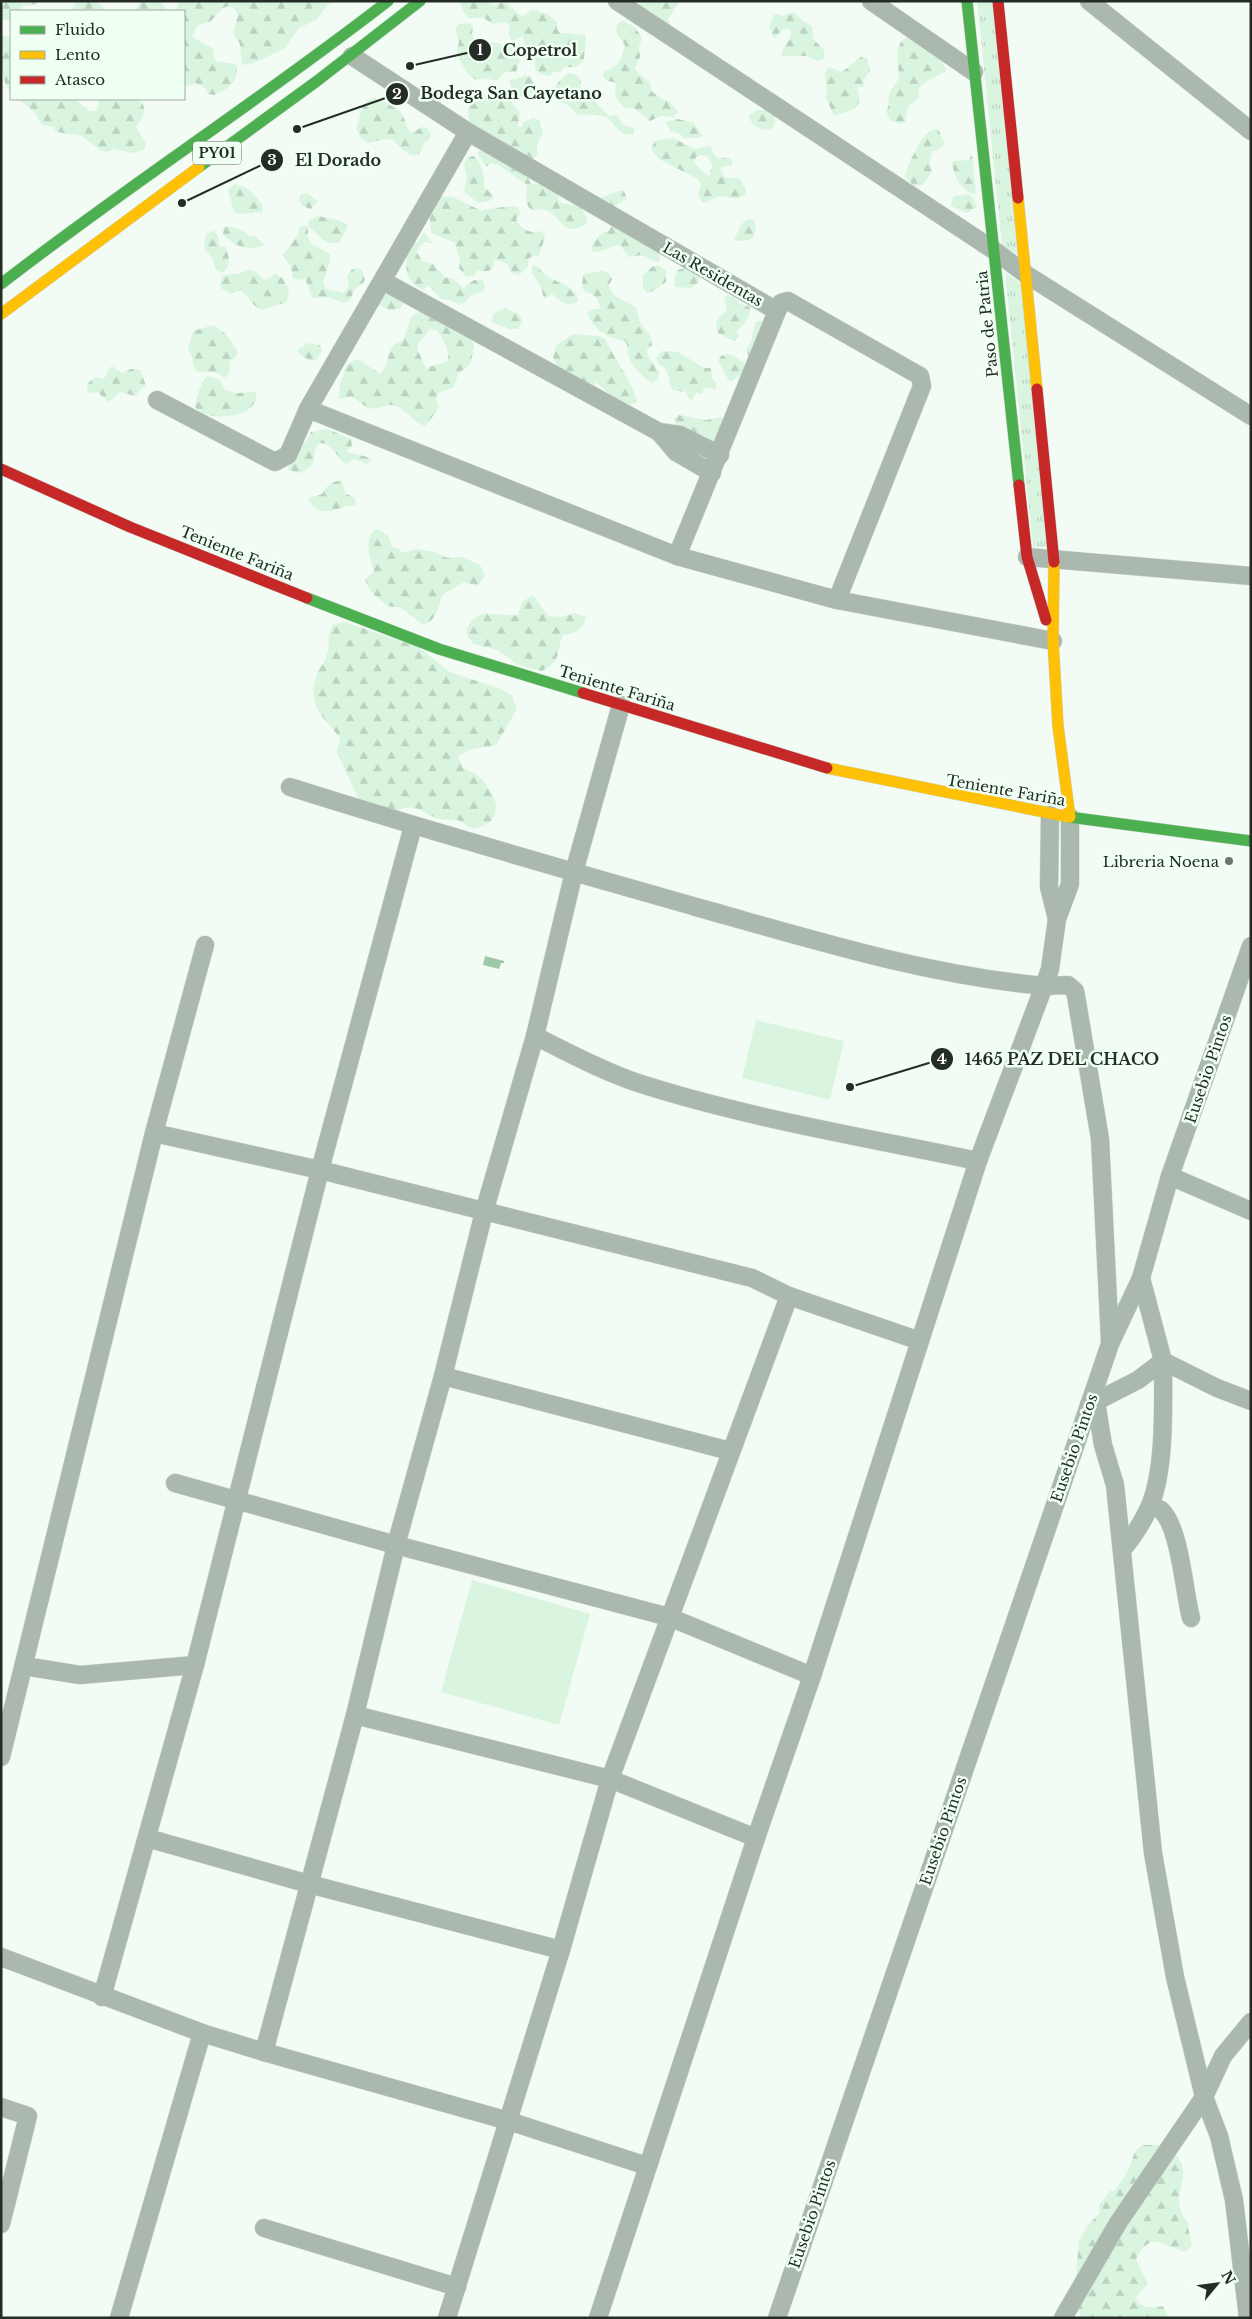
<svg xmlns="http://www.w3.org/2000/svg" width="1252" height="2319" font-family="'Libre Baskerville',serif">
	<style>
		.grass { fill: url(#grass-tufts) }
		.forest { fill: url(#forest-firs); fill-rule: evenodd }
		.park { fill: #d9f5df }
		.water { fill: #a0c7a9 }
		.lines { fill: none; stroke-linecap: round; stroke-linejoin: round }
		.street-casing { stroke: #ced6d0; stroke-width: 19 }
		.fast-casing { stroke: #ced6d0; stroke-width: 12 }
		.slow-casing { stroke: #ced6d0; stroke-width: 12 }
		.jam-casing { stroke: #ced6d0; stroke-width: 12 }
		.street { stroke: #abb8ae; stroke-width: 18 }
		.fast { stroke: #4caf50; stroke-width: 11 }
		.slow { stroke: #ffc107; stroke-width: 11 }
		.jam { stroke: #c62828; stroke-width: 11 }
		.poi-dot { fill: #6d756e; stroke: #effff2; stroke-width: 2 }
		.labels { text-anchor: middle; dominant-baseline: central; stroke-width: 5; stroke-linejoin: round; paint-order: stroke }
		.shield { fill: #effff2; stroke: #626b63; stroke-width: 1 }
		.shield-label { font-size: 14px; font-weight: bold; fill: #252c26 }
		.street-label { font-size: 15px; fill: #252c26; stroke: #effff2 }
		.poi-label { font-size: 15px; fill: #252c26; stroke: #effff2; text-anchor: end }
		.leader { fill: none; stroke: #252c26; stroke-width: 2 }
		.callout-dot { fill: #252c26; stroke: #effff2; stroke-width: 2 }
		.mark-label { font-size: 15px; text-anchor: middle; font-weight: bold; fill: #fff }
		.callout-label { font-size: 16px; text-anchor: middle; font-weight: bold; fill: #252c26; stroke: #effff2; stroke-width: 5; stroke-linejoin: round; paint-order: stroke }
	</style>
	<defs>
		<pattern id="grass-tufts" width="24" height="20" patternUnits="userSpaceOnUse" patternTransform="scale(1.25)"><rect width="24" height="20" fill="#d9f5df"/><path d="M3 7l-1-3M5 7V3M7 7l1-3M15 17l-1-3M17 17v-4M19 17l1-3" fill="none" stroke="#bad2bf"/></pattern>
		<pattern id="forest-firs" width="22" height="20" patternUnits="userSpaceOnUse" patternTransform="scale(1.25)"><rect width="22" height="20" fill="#d9f5df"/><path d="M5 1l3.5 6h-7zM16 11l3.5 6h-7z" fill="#bad2bf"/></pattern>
	</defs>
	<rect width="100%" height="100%" fill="#f2fcf4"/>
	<!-- grass -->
	<g class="grass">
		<polygon points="977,1 993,1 1018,255 1002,246"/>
		<polygon points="1005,272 1021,284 1047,547 1033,547"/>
	</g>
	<!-- forest -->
	<g class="forest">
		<polygon points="1,1 38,1 36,4 23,6 21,11 11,11 11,21 1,19"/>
		<path d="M 76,1 C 89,1 101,0 106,11 L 71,11 Z"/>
		<polygon points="141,1 160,1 168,11 135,11"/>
		<path d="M 179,1 L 334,1 L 328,5 L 316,20 L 299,28 L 284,49 L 249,65 L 242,64 L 240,44 L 233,33 L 238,15 L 235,9 L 229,6 L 223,8 L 210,22 L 198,25 L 192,37 L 214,49 L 213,55 L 216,61 L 235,64 C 243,78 226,91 214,95 L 208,94 L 205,88 L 196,83 L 184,87 L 184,11 L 176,11 Z"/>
		<polygon points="460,1 489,1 493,5 505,2 522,17 532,9 547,14 557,22 557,29 560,33 586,35 584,60 577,67 564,67 561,72 554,72 549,76 540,74 535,69 535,63 526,53 523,36 512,41 508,33 510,26 505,22 492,24 484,18 469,18 462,10"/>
		<polygon points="641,1 680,1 668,19 673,31 640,7"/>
		<path d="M 789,13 L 795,13 L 804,22 L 812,26 L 813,39 L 824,50 L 824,59 L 818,61 L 806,56 L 782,56 C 781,46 792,42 791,31 L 789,29 L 783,30 L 774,38 L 769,26 L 774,15 L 777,14 L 783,16 Z"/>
		<path d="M 623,21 L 635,27 L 642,38 L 639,47 L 640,57 L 635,68 L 639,74 L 650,82 L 651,91 L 662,99 L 670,102 L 678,112 L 674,117 L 661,116 L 650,121 L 633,108 L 624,108 L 615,97 L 616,84 L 614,82 L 607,81 L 603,76 L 604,72 C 620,64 620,62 625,45 L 617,34 L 616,28 L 619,22 Z"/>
		<polygon points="469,23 473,26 472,35 475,40 509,45 520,61 516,72 520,78 525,75 531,77 535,86 534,92 523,98 512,89 509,80 519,78 515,72 505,72 497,81 485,78 476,80 468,74 458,57 457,50 459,41 455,28 459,24"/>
		<path d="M 1,35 L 11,38 L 11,92 C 0,83 1,51 1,35 Z"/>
		<path d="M 905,38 C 916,36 946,59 946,71 L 924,83 L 918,90 L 919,97 L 908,107 L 905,122 L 899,124 L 890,120 L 886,111 C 890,105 888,102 889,96 C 889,89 896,86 898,79 C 901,64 891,50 905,38 Z"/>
		<path d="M 861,57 L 867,58 L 870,71 L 863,81 L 864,87 L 857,86 L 860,101 L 854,109 L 834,116 L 825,96 L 827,94 L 825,73 L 829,67 L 841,72 C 848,69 853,62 861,57 Z"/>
		<path d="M 568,73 L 577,75 L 581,81 L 580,90 C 594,95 597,107 609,116 L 616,115 L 624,125 L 634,128 L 634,134 C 618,138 615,121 606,117 C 598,114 586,114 578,115 C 575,112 570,106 566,104 C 564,102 561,103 559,102 C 545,94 560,79 568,73 Z"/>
		<path d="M 493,93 L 506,93 L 511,95 L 513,105 L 520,113 L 518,126 L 521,127 L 524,122 L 533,118 L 539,120 L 543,133 L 537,145 L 537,155 L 532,159 L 470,124 C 464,104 474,99 493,93 Z"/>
		<path d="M 374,98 C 383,101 399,108 403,116 C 406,122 406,126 410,132 L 416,131 L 421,127 L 427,128 L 431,133 L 430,139 L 424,143 C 418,167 402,150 393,140 L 386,139 L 368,143 L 362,139 L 356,129 C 361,117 360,101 374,98 Z"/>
		<path d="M 19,99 L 75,99 L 89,111 L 96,111 L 99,105 L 98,99 C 121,99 162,92 136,127 L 146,144 L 144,150 L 132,153 L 113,149 L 107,152 L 101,151 L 82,136 L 57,132 L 53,127 L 41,124 L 35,113 Z"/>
		<path d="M 756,110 L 768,110 L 774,114 L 775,124 L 771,129 C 762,132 750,125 749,116 Z"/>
		<polygon points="678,119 694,123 703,136 697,138 684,138 680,134 670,131 666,122"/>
		<path d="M 934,129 L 938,129 L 944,141 L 943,147 L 932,152 L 930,162 L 932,171 L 923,185 L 914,186 L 905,177 C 905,170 921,137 927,133 C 929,131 932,130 934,129 Z"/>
		<path d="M 673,138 L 695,149 L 711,146 L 712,152 L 718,159 L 730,157 L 733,163 L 731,166 L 722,167 L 720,170 L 726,178 L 739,178 L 746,189 L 745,195 C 736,201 730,197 721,196 C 714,196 710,203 702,203 L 698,194 L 701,185 L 698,179 L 659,159 L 651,149 L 655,141 ZM 702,155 L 708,157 L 713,166 L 710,171 L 710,175 L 708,176 L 694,163 L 696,157 Z"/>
		<path d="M 484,148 L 505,164 L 525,172 L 531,184 L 545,185 L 558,192 L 559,202 C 577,209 578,196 588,222 C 561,246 558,200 533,211 C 523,204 527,195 527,185 L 497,164 L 491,163 L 486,167 L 477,153 Z"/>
		<path d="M 972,154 L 976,194 C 961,193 955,177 952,164 L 953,161 L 969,160 Z"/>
		<path d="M 473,156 C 483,162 484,176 484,187 L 493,195 L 493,199 L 489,201 L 478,203 L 464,191 L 467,178 L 464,164 L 468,157 Z"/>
		<path d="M 234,184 C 248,186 255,195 263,206 L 262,212 L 240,214 L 234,212 L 228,190 Z"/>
		<polygon points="621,190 624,191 627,199 613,207 600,198"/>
		<polygon points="307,193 318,201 311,209 302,206 299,200 301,194"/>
		<polygon points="968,194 973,198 977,207 966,213 951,206 953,197"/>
		<path d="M 440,196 L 453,197 L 482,211 C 487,209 512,205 518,207 L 520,214 L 516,219 C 521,230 531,234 542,231 L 545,237 L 539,256 L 533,256 L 528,259 L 528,266 L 519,275 L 513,274 L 506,263 L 494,260 L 494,266 L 489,271 L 477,271 L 473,276 L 466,277 L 459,268 L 460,261 L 455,243 L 431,233 L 429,209 Z"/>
		<path d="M 318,216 C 328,218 342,219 348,226 L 339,243 L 327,243 L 308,226 L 309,220 Z"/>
		<path d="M 748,219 L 754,220 L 756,227 L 753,238 C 749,241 739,242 735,240 C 737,232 740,223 748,219 Z"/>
		<path d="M 612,225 L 659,251 L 660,260 L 657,262 L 642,255 L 629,257 L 620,245 C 610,246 601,253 593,252 L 591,247 C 596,239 600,232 609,231 Z"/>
		<path d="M 227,226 L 242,230 L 249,236 L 256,236 L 264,245 C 250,252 232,246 223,234 L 224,227 Z"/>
		<path d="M 300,226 L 306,226 L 308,229 C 307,250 318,244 330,255 L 330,261 L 323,283 L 326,289 L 344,293 L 349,285 L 347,276 L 351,270 L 356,268 C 363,269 366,276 364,282 L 356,288 L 349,301 L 343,303 L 328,297 L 312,298 L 305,278 L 299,280 L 293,278 L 291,268 L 283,255 L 298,235 Z"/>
		<path d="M 214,230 L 218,236 L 219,246 L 225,247 C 230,255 231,268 222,273 L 216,270 L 212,258 L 204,248 L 206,235 Z"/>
		<path d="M 425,233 L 431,241 L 431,243 L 425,242 L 420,246 L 417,252 L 422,261 L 433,264 L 445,277 L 454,279 L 463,288 L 474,280 L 483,280 L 485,286 L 483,292 L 471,295 L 464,303 L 458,304 L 450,300 L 441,299 L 428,285 L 424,290 C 403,284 403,261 411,244 L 418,242 L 422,234 Z"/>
		<path d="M 534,265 C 540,268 542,272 547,276 C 557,283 577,286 578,301 C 568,309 561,301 552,294 L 544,299 L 541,287 L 532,273 L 532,267 Z"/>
		<polygon points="658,265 666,271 666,282 653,291 647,293 643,288 643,275 652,267"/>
		<polygon points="690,266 700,275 699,282 691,288 675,287 674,278 678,270"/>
		<polygon points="249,270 255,271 265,280 276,274 282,278 289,289 287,302 261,310 255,306 241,290 230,294 221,288 220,281 223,275 237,274"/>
		<path d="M 603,271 L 609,273 L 612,279 L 609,285 C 612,298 621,298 632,305 C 639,309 637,316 640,322 C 646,333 651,330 652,346 L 647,349 L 648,356 L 659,372 L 658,379 L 652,383 C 645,379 634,368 630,360 C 627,354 629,347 625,341 C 606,337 596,332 587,313 L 593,309 L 600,309 C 599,299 595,294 585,292 L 582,287 L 583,274 Z"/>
		<polygon points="395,279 401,280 405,301 400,309 390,310 377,304 371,287"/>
		<path d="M 727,296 L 733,297 L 740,304 L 750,307 C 751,315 744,326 737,331 L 739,337 L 734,341 L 718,333 C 714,321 718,318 727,310 L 724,298 Z"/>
		<polygon points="505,308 519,314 523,320 518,329 509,329 491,322 493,314"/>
		<path d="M 421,310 L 439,317 L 454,331 L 472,340 L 474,346 L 471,361 L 468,366 L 458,374 L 454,387 L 438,393 L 436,399 L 439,405 L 437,411 L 425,426 C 412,422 406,410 396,406 C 386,402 380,411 369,408 C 363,406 358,400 352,397 L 339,399 L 340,383 L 347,364 L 358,359 L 380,374 C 392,365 383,344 403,341 L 411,317 ZM 430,329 L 436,330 C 443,338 450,350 448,361 L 426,368 L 418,351 L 418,344 Z"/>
		<polygon points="758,321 765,322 750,361 746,350 751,342 755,323"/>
		<path d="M 214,325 L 227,335 L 238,352 L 236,357 L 230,361 L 229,374 L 224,378 L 216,372 L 197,372 C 191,366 195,357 188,351 L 193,331 Z"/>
		<path d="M 573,334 L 599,336 L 605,339 L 633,389 L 637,402 C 622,412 608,390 595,382 L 595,387 L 558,368 L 553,357 L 556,345 Z"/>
		<polygon points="308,343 320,345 322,351 317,359 311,361 300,355 297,350"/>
		<path d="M 662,351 L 678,352 L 704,368 L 711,368 L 712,378 L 716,383 L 716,389 L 704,388 L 702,394 L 696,393 L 693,399 L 690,400 L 685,392 L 673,390 C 667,380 671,369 658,364 L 656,358 Z"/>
		<polygon points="727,354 733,355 746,365 742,374 732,381 729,381 718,361 721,356"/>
		<polygon points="112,366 122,373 131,369 140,369 146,386 141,389 135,396 120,392 109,402 97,392 88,393 87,384 95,377 104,379 108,370"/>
		<path d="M 207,376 L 219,379 L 225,390 L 237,393 L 256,392 C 261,418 208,424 195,407 C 196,399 201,381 207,376 Z"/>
		<polygon points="679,415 706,420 721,417 723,419 723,432 715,439 716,448 676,427 674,418"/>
		<path d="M 327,429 L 351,439 L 352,446 L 346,452 L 368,457 L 372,461 L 367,464 L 354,459 L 346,464 C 336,456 331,442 319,443 C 309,457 321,466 299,473 L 289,470 C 286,456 298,451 305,443 C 307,440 309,435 311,432 Z"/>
		<path d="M 342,480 L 345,493 L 355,498 L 356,506 C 352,506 348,505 345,506 C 331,513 315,516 308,498 L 322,494 C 327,485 331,482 342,480 Z"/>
		<path d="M 376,529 L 388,535 L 392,547 L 398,548 L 402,553 L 416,549 L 435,552 L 447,558 L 462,557 L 480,565 L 485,575 L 478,586 L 464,582 L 443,594 C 438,606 437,621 423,625 L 401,608 L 388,606 L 382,602 L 371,592 L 365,580 L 374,571 C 370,558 363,539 376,529 Z"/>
		<path d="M 533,595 L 548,616 L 561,617 L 574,613 L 586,617 C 584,629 574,634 563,635 C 555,654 563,659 542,671 L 518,665 L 498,650 L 473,644 L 466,633 C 475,604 494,617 518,615 L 522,602 Z"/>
		<path d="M 345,622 L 418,647 L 450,672 L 501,689 L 512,696 L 517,709 L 496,745 L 470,750 L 458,756 L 463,768 C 473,772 482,777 487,786 C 491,792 496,800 496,807 C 496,821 483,830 470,827 C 465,825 461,820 456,820 C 448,819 442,821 434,817 C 426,814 422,809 413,808 C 403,807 397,810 389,815 L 365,813 L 337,752 L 340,739 C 324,715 305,707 317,674 C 319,668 324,664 326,658 C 331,644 326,638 333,624 Z"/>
		<path d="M 1143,2145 L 1163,2145 C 1169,2149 1176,2154 1180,2161 C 1192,2179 1166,2197 1189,2224 L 1188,2227 L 1192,2245 L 1186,2252 C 1164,2248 1153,2227 1136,2259 L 1148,2284 L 1136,2297 C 1140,2309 1152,2308 1163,2306 L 1169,2318 L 1082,2318 L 1074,2301 L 1079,2241 L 1088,2225 L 1099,2214 L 1099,2205 L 1111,2190 L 1113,2192 C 1118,2186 1123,2179 1127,2172 C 1133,2163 1132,2150 1143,2145 Z"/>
	</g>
	<!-- park -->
	<g class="park">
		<polygon points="756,1020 844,1041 830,1100 742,1078"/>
		<polygon points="472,1580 590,1614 559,1725 441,1692"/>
	</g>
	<!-- water -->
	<polygon class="water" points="485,956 504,961 504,963 501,963 499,969 483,965"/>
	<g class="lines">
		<!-- street casing -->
		<g class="street-casing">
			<g id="street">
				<polyline points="617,1 995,251 1027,275 1251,416"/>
				<polyline points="871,1 974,72"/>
				<polyline points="1089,1 1251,131"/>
				<polyline points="352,56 468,132 777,311 781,303 788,301 920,376 922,386 837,600"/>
				<polyline points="383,281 659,432 680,435 720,455"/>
				<polyline points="777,311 677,556 837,600 1053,641"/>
				<polyline points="157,400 275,462 288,455 308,409 468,132"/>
				<polyline points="308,409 677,556"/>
				<polyline points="659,432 676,452 712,473"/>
				<polyline points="1027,557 1251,576"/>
				<path d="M 290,787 C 425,830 560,868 696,907 C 811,939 925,975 1044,986 L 978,1161 L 812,1676 L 756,1838 L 598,2318"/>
				<polyline points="1050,815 1049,887 1057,919"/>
				<polyline points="1070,817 1070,884 1057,919 1050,969 1044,986 1068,985 1075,991 1076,996 1100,1139 1110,1341"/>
				<path d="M 535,1036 C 567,1052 600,1070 635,1082 C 746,1118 864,1137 978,1161"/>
				<polyline points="154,1133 320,1170 752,1278 789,1296 920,1341"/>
				<polyline points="1170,1176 1251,1211"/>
				<polyline points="1141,1278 1170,1176 1251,946"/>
				<polyline points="443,1376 730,1451"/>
				<polyline points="1096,1402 1103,1445 1115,1485 1153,1853 1175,1977 1204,2097 1219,2136 1234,2200 1248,2318"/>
				<path d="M 1089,1405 L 1138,1380 L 1163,1361 C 1163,1402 1166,1470 1149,1508 C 1142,1523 1133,1537 1122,1550"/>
				<polyline points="175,1483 396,1545 669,1617 812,1676"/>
				<path d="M 1150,1506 C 1153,1507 1158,1508 1161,1510 C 1180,1527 1184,1592 1191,1618"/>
				<polyline points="24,1666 80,1675 195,1665"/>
				<polyline points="355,1715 610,1779 756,1838"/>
				<polyline points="1,1757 154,1133 205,945"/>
				<polyline points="147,1838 309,1884 561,1950"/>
				<polyline points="1,1957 202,2033 264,2052 509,2121 647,2166"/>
				<polyline points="102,1997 195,1665 320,1170 413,826"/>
				<polyline points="264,2052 355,1715 396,1545 443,1376 484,1212 535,1036 574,872 621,705"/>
				<polyline points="1,2107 28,2116 1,2224"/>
				<polyline points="264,2228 457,2287"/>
				<polyline points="119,2318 202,2033"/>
				<polyline points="447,2318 561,1950 610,1779 789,1296"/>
				<polyline points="777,2318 1110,1344 1141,1278 1163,1361 1217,1388 1251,1401"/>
				<polyline points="1063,2318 1118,2223 1204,2097 1223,2056 1251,2022"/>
			</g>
		</g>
		<!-- fast casing -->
		<g class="fast-casing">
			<g id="fast">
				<polyline points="967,1 1019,485"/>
				<polyline points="199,167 317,81 420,1"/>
				<path d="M 1,284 C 127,186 262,99 388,1"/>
				<polyline points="307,598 439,649 583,693"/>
				<polyline points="1069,817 1251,841"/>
			</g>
		</g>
		<!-- slow casing -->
		<g class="slow-casing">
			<g id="slow">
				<polyline points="1018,198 1037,389"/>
				<polyline points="1,314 199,167"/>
				<polyline points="1054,562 1053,641 1058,726 1070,817"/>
				<polyline points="827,768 1069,817"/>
			</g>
		</g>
		<!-- jam casing -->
		<g class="jam-casing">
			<g id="jam">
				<polyline points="998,1 1018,198"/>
				<polyline points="1037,389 1054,562"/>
				<polyline points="1,469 130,527 307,598"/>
				<polyline points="1019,485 1027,557 1046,620"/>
				<polyline points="583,693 827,768"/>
			</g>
		</g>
		<!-- street -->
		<use href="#street" class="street"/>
		<!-- fast -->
		<use href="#fast" class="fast"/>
		<!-- slow -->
		<use href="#slow" class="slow"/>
		<!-- jam -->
		<use href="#jam" class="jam"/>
	</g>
	<!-- markers -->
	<circle class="poi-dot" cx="1229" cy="861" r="5"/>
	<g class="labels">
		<!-- shield labels -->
		<rect class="shield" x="193" y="141.5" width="48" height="23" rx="4"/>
		<g class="shield-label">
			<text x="217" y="153">PY01</text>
		</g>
		<!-- street labels -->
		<g class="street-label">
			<text transform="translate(713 274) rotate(30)">Las Residentas</text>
			<text transform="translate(987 324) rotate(-96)">Paso de Patria</text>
			<text transform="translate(237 553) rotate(22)">Teniente Fariña</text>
			<text transform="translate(617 688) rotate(17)">Teniente Fariña</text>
			<text transform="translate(1006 790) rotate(10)">Teniente Fariña</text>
			<text transform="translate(1208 1069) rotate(-71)">Eusebio Pintos</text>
			<text transform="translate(1074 1448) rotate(-71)">Eusebio Pintos</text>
			<text transform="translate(943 1831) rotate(-71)">Eusebio Pintos</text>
			<text transform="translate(812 2214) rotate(-71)">Eusebio Pintos</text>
		</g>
		<!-- poi labels -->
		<g class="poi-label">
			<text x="1219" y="861">Libreria Noena</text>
		</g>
	</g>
	<!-- callouts -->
	<path class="leader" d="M410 66L480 50M297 129L397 94M182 203L272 160M850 1087L942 1059"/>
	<g class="callout-dot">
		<circle cx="410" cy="66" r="5"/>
		<circle cx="297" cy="129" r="5"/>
		<circle cx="182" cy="203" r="5"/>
		<circle cx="850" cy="1087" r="5"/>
		<circle cx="480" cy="50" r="12"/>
		<circle cx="397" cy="94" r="12"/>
		<circle cx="272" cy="160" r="12"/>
		<circle cx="942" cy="1059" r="12"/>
	</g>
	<g class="mark-label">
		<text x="480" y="55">1</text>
		<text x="397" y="99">2</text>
		<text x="272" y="165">3</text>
		<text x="942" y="1064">4</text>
	</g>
	<g class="callout-label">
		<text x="540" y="56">Copetrol</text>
		<text x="511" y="99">Bodega San Cayetano</text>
		<text x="338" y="166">El Dorado</text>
		<text x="1062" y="1065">1465 PAZ DEL CHACO</text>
	</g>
	<!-- border -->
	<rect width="1252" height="2319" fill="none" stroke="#252c26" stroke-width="5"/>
	<!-- legend -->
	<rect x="10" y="10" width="175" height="90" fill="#effff2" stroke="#9eaba0"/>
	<rect x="20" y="26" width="25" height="8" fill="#4caf50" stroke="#9eaba0"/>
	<text x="55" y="35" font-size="15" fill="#252c26">Fluido</text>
	<rect x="20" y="51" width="25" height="8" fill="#ffc107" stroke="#9eaba0"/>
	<text x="55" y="60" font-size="15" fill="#252c26">Lento</text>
	<rect x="20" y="76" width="25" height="8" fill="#c62828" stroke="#9eaba0"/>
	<text x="55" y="85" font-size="15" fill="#252c26">Atasco</text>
	<!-- north arrow -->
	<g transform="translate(1217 2284) rotate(61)" stroke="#effff2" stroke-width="4" paint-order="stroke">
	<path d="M0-4L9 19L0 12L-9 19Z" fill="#252c26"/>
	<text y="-8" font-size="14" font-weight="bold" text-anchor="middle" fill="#252c26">N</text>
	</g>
</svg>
